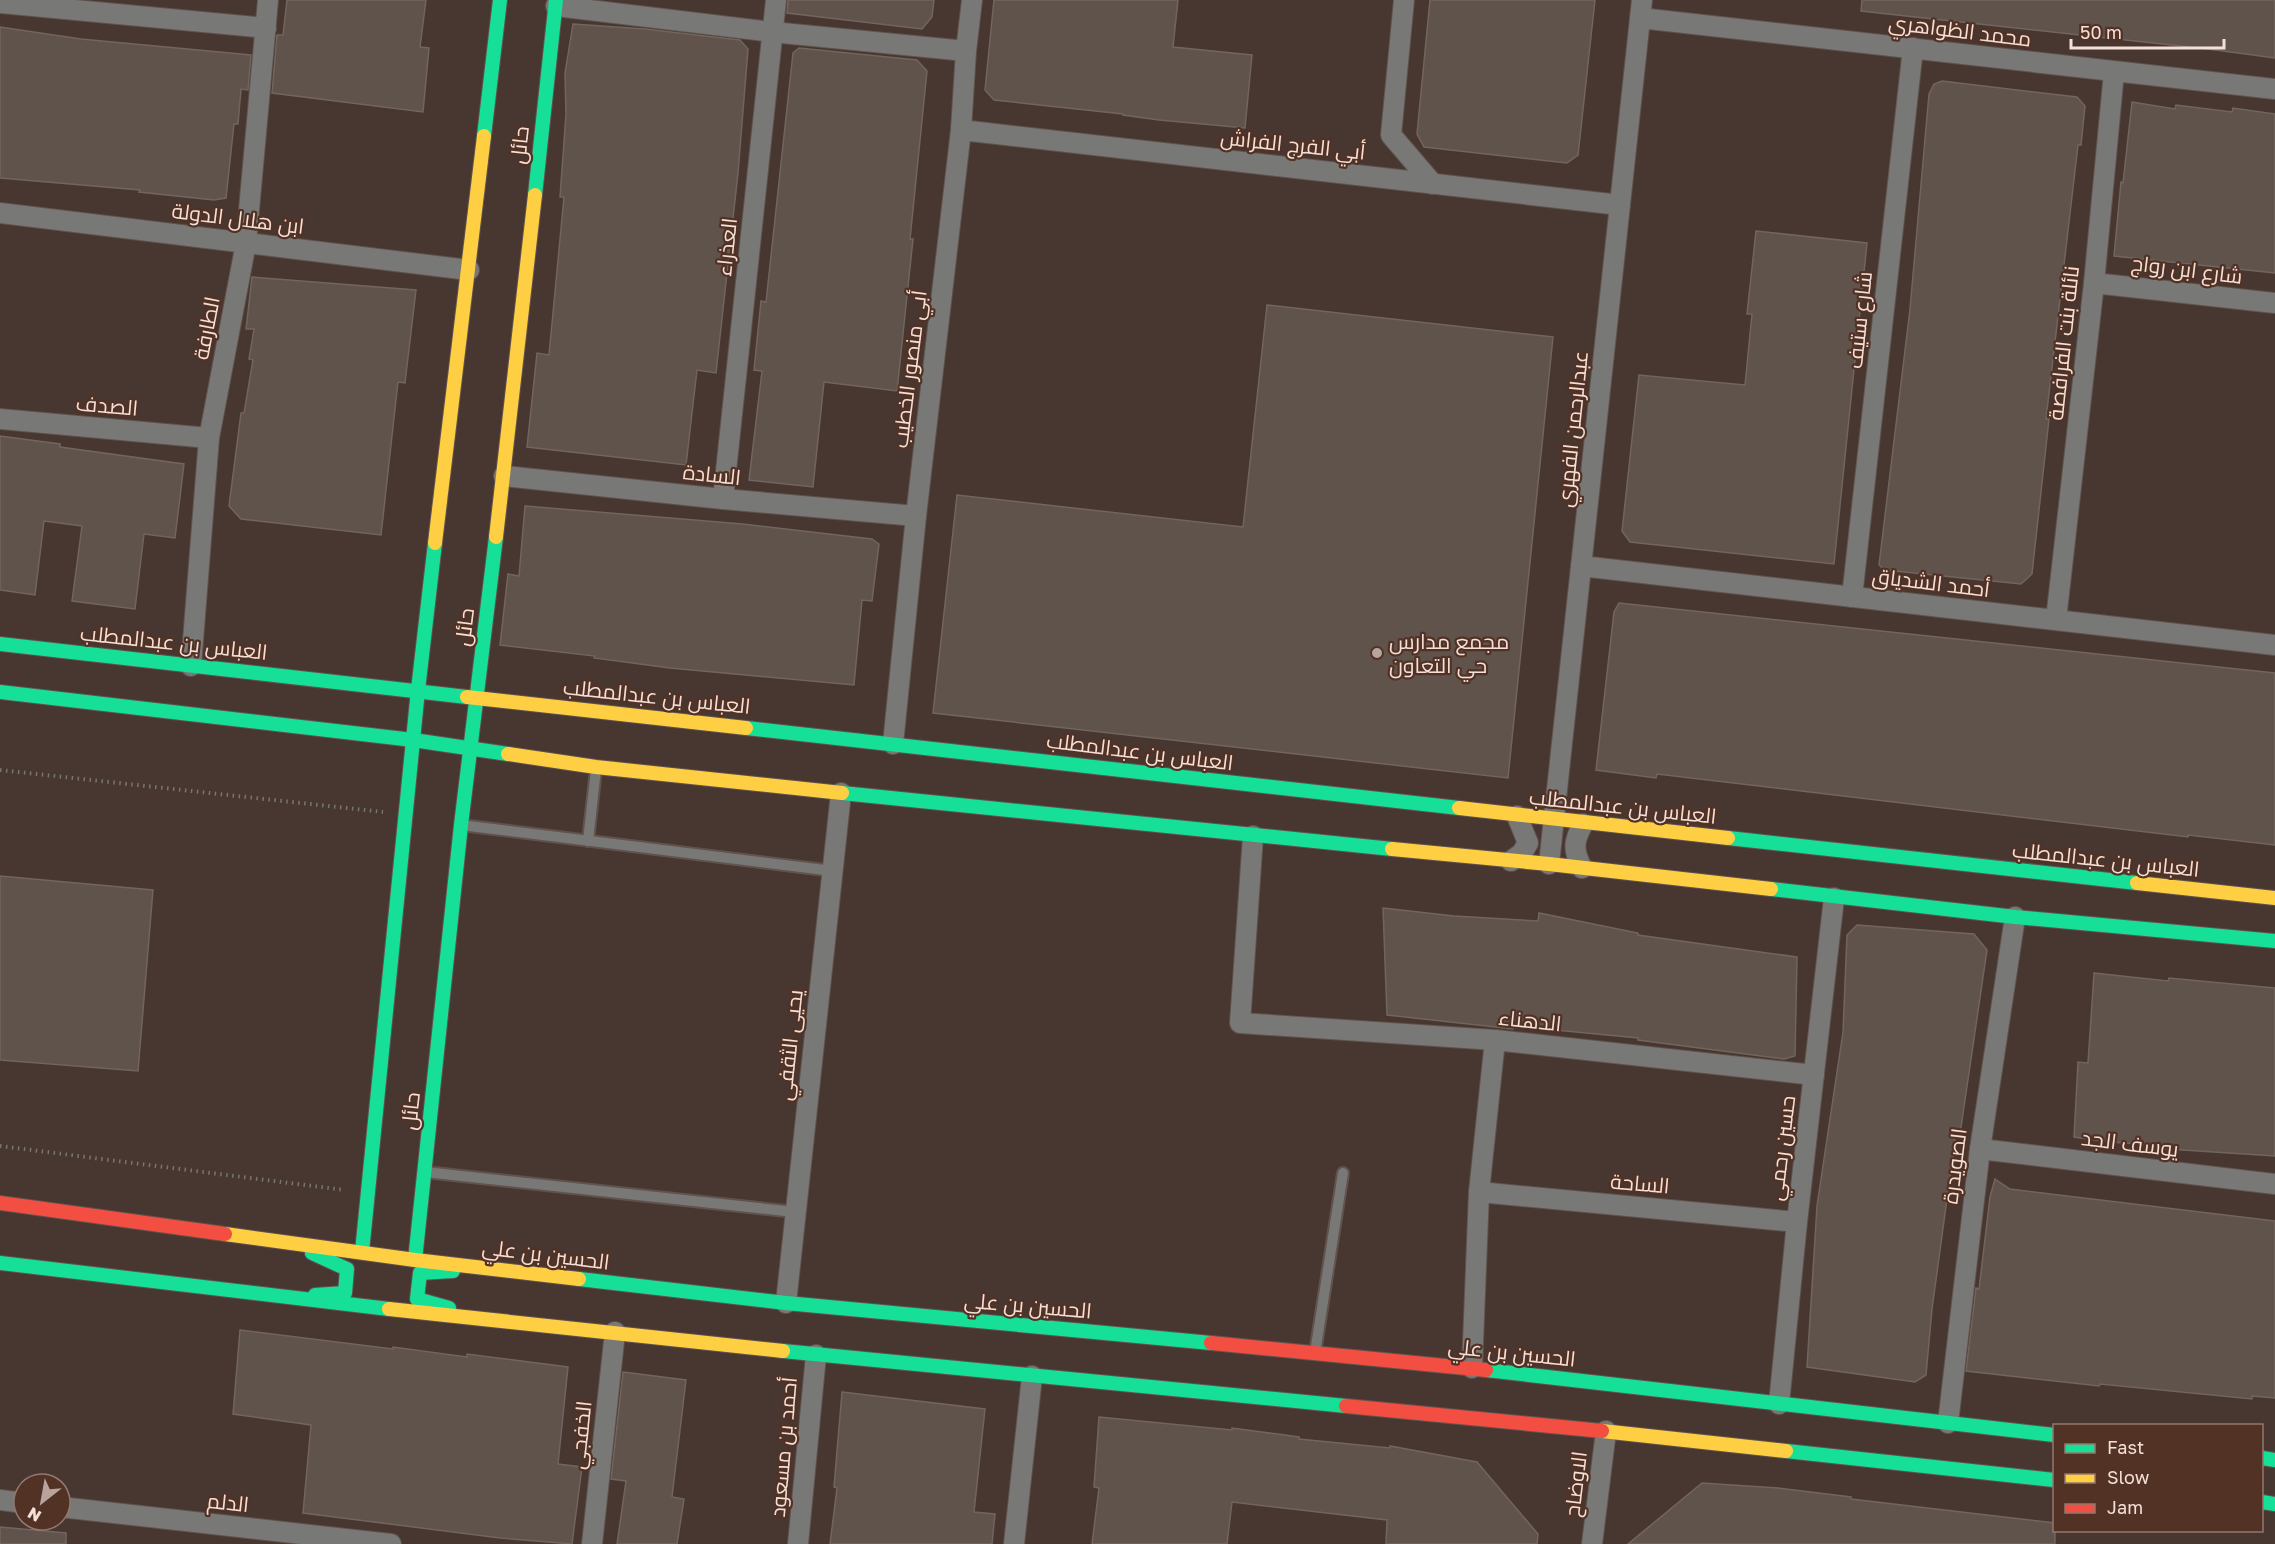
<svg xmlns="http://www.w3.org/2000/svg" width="2275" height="1544" font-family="'Golos Text',Cairo,sans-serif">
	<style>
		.building { fill: #60534c; stroke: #72655d; stroke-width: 1.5 }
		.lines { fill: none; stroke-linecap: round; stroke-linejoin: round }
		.lane-casing { stroke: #61524d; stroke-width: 14 }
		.street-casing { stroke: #61524d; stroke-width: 22 }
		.fast-casing { stroke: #61524d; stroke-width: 16 }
		.slow-casing { stroke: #61524d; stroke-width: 16 }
		.jam-casing { stroke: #61524d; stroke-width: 16 }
		.path { stroke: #787672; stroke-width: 4; stroke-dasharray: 1.5 4.5; stroke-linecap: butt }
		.lane { stroke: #787976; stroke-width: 10 }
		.street { stroke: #787976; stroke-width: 20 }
		.fast { stroke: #16e098; stroke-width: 14 }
		.slow { stroke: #ffcf43; stroke-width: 14 }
		.jam { stroke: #f24e42; stroke-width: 14 }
		.poi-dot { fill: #b8a49d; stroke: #523225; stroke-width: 2 }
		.labels { text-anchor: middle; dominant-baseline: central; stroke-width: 4.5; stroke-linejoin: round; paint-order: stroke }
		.street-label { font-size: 21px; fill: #f5e0d8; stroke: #523225 }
		.poi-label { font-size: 21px; fill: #f5e0d8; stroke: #523225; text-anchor: start }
	</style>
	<rect width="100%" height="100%" fill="#483630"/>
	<!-- building -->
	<g class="building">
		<polygon points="287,0 426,0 420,47 429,48 423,112 272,93 277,35 283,35"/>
		<polygon points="788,0 934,0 932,17 922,29 787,13"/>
		<polygon points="994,0 1178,0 1173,47 1252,55 1245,128 1159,120 1123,115 1123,114 994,100 985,90"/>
		<polygon points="1430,0 1595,0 1578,155 1567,163 1424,147 1417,134"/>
		<polygon points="1862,0 2275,0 2275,58 2208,49 1861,11"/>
		<polygon points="573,24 645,29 740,40 748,49 738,173 716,373 697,370 686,465 527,447 537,353 549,355 564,197 560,197 566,114 565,73"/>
		<polygon points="0,27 81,39 251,55 248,90 241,89 238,124 234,124 226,198 214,200 139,192 140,190 0,178"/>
		<polygon points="799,48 917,60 927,71 910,239 913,239 897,391 824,382 813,487 749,480 762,371 754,370 761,301 766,302 793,53"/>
		<polygon points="1942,81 2077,97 2085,106 2081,145 2078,145 2046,419 2049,419 2032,574 2021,584 1885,570 1879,565 1910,309 1929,94 1934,84"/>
		<polygon points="2132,102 2175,109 2176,105 2232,112 2233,108 2275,114 2275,273 2114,256 2121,182 2123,183"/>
		<polygon points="1756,231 1867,243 1834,564 1630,542 1622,531 1639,375 1745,385 1752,314 1747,314"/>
		<polygon points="252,277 416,290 405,383 398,382 381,535 241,519 229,506 241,413 244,413 253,360 249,359 254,329 246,329"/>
		<polygon points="1267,305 1553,337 1508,778 933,713 957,495 1243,527"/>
		<polygon points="0,436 60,444 60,447 184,464 175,538 144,534 135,609 72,601 82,526 44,521 35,595 0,590"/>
		<polygon points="525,506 743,524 872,539 879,544 872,601 862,600 854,685 670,668 594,658 595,656 500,645 508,574 519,576"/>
		<polygon points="1619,603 2275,673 2275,845 2188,835 2188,837 1657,774 1656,778 1596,770 1614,612"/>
		<polygon points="0,876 153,890 138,1071 0,1060"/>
		<polygon points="1383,908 1454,916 1538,921 1539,913 1638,933 1638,935 1797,957 1795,1056 1784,1059 1638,1040 1638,1038 1514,1026 1513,1029 1387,1015"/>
		<polygon points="1857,925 1974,934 1987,950 1960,1134 1956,1133 1932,1309 1926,1375 1915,1382 1807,1367 1817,1206 1843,1032 1847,935"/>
		<polygon points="2094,973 2168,981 2169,978 2275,988 2275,1156 2152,1148 2152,1145 2110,1142 2074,1137 2078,1062 2088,1063"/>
		<polygon points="1995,1179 2010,1189 2275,1221 2275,1398 2252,1396 2252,1399 2100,1384 2099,1386 1966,1371 1976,1288 1979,1289 1990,1197"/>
		<polygon points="240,1330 393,1349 393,1347 467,1357 467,1354 568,1367 558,1464 582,1467 572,1544 500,1538 303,1513 311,1425 233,1414"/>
		<polygon points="623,1372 686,1380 672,1497 684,1499 677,1544 617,1544 626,1481 611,1479"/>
		<polygon points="842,1392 985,1409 974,1512 995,1514 992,1544 830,1544 837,1488 834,1487"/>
		<polygon points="1099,1417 1232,1430 1232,1428 1299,1437 1299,1439 1390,1448 1390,1446 1477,1462 1538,1534 1537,1544 1386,1544 1387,1520 1232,1502 1227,1544 1092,1544 1099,1488 1094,1487"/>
		<polygon points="1702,1483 1778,1488 1851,1497 1851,1499 2055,1523 2055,1544 1628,1544"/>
		<polygon points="0,1527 66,1533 66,1544 0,1544"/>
	</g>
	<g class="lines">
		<!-- lane casing -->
		<g class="lane-casing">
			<g id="lane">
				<polyline points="461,825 833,871"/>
				<polyline points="588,841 596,769"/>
				<polyline points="425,1172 795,1212"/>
				<polyline points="1315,1353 1343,1173"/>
			</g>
		</g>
		<!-- street casing -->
		<g class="street-casing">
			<g id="street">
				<polyline points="1404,0 1391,135 1433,184"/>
				<polyline points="0,3 266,28"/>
				<polyline points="556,6 772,32 966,51"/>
				<polyline points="1640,18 2275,89"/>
				<polyline points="961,130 1620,205"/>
				<polyline points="0,213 469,270"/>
				<polyline points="2094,283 2275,303"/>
				<polyline points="0,419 209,438"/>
				<polyline points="504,476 723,499 916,516"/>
				<polyline points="723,499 776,0"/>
				<polyline points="1581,566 2275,645"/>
				<polyline points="1852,597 1913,48"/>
				<polyline points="2056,620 2094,283 2114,72"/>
				<polyline points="191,666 209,438 246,243 268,0"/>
				<polyline points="893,744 916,516 961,130 966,51 972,0"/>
				<polyline points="1253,836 1240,1023 1495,1040 1814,1075"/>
				<polyline points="1511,861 1522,853 1528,843 1517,816"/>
				<polyline points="1549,864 1642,0"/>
				<path d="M 1582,868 C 1573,850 1573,842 1583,824"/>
				<polyline points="1980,1149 2275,1184"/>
				<polyline points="1479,1192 1797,1222"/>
				<polyline points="786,1303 841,793"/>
				<polyline points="1472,1368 1479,1192 1495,1040"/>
				<polyline points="1779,1404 1797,1222 1834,898"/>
				<polyline points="1948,1423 1980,1149 2015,917"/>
				<polyline points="0,1500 24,1503"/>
				<polyline points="60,1507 391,1544"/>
				<polyline points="592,1544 615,1332"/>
				<polyline points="798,1544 816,1355"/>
				<polyline points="1014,1544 1032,1376"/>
				<polyline points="1592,1544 1606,1431"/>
			</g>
		</g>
		<!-- fast casing -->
		<g class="fast-casing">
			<g id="fast">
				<polyline points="484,136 500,0"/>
				<polyline points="535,195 556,0"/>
				<polyline points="0,644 467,697"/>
				<polyline points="0,692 413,740 508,754"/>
				<polyline points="746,728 1459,808"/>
				<polyline points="842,793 1392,849"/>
				<polyline points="1728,838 2137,883"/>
				<polyline points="1771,889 2015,917 2275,941"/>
				<polyline points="362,1252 418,690 435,543"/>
				<polyline points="312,1253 347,1269 345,1293 315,1295"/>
				<polyline points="415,1260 461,825 496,537"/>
				<polyline points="0,1263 389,1309"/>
				<polyline points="579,1279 786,1303 1211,1343"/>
				<polyline points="449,1308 417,1299 420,1273 453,1271"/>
				<polyline points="783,1351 1346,1406"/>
				<polyline points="1486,1370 2054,1435"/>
				<polyline points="1786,1451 2054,1480"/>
				<polyline points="2262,1458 2275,1460"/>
				<polyline points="2262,1502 2275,1504"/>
			</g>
		</g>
		<!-- slow casing -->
		<g class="slow-casing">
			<g id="slow">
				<polyline points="496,537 535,195"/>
				<polyline points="435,543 484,136"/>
				<polyline points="467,697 746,728"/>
				<polyline points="508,754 596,767 842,793"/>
				<polyline points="1459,808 1728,838"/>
				<polyline points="1392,849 1549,864 1771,889"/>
				<polyline points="2137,883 2275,898"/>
				<polyline points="225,1234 415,1260 579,1279"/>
				<polyline points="389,1309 783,1351"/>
				<polyline points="1602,1431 1786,1451"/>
			</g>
		</g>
		<!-- jam casing -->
		<g class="jam-casing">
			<g id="jam">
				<polyline points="0,1203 225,1234"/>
				<polyline points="1211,1343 1486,1370"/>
				<polyline points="1346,1406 1602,1431"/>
			</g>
		</g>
		<!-- path -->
		<g class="path">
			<polyline points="0,770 383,812"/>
			<polyline points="0,1146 344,1190"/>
		</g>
		<!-- lane -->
		<use href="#lane" class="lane"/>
		<!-- street -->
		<use href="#street" class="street"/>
		<!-- fast -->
		<use href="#fast" class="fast"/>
		<!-- slow -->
		<use href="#slow" class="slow"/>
		<!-- jam -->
		<use href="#jam" class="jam"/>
	</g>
	<!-- markers -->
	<circle class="poi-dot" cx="1377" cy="653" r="6"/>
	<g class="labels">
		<!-- street labels -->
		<g class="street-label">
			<text transform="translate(1960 30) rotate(7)">محمد الظواهري</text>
			<text transform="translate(1293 144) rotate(6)">أبي الفرج الفراش</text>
			<text transform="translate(519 145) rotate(-84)">حائل</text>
			<text transform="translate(238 218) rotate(7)">ابن هلال الدولة</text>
			<text transform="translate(726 247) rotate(-84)">العذراء</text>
			<text transform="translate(2187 269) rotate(7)">شارع ابن رواج</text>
			<text transform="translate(1859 320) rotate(-84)">شارع ستيف</text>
			<text transform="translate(206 328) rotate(-79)">الطارفة</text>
			<text transform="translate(2063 343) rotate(-84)">نائلة بنت الفرافصة</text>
			<text transform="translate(909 369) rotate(-83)">أبي منصور الخطيب</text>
			<text transform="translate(107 405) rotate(5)">الصدف</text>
			<text transform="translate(1572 429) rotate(-84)">عبدالرحمن الفهري</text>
			<text transform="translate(712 474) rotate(6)">السادة</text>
			<text transform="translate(1931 582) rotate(7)">أحمد الشدياق</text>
			<text transform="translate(464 627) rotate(-83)">حائل</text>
			<text transform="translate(174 642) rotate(6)">العباس بن عبدالمطلب</text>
			<text transform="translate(657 696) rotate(6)">العباس بن عبدالمطلب</text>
			<text transform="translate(1140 751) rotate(7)">العباس بن عبدالمطلب</text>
			<text transform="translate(1623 806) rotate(6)">العباس بن عبدالمطلب</text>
			<text transform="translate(2106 859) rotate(6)">العباس بن عبدالمطلب</text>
			<text transform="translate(1530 1020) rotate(6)">الدهناء</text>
			<text transform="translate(789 1045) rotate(-84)">يحيى الثقفي</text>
			<text transform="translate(410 1111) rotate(-84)">حائل</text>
			<text transform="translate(2130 1143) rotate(7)">يوسف الجد</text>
			<text transform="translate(1781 1148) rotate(-83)">حسين رحمي</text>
			<text transform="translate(1954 1166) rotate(-83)">الصويدرة</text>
			<text transform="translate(1640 1183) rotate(5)">الساحة</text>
			<text transform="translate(546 1254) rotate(7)">الحسين بن علي</text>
			<text transform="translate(1028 1305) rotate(5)">الحسين بن علي</text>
			<text transform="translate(1512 1352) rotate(6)">الحسين بن علي</text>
			<text transform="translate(580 1435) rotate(-84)">الخفجي</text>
			<text transform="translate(783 1447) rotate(-85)">أحمد بن مسعود</text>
			<text transform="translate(1575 1484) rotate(-83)">الاوضاح</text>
			<text transform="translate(228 1502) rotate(6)">الدلم</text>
		</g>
		<!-- poi labels -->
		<g class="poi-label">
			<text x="1389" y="641">مجمع مدارس<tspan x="1389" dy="24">حي التعاون</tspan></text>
		</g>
	</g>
	<!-- legend -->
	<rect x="2053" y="1424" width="210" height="108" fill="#523225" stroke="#93786d" stroke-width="1.5"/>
	<rect x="2065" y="1444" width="30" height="9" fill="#16e098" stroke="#93786d" stroke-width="1.5"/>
	<text x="2107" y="1454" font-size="18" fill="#f5e0d8">Fast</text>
	<rect x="2065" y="1474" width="30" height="9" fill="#ffcf43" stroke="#93786d" stroke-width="1.5"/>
	<text x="2107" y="1484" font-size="18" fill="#f5e0d8">Slow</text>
	<rect x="2065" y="1504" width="30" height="9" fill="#f24e42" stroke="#93786d" stroke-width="1.5"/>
	<text x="2107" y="1514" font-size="18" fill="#f5e0d8">Jam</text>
	<!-- north arrow -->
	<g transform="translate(42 1502) rotate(211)"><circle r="28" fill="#523225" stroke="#93786d" stroke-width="1.5"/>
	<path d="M0-4.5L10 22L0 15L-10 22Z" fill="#b8a49d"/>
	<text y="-9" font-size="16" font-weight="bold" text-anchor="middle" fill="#f5e0d8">N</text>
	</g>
	<!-- scale -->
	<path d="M2071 39v9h153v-9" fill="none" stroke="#f5e0d8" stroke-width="3"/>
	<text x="2080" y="39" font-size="18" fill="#f5e0d8" stroke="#523225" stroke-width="4.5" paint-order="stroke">50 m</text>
</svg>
